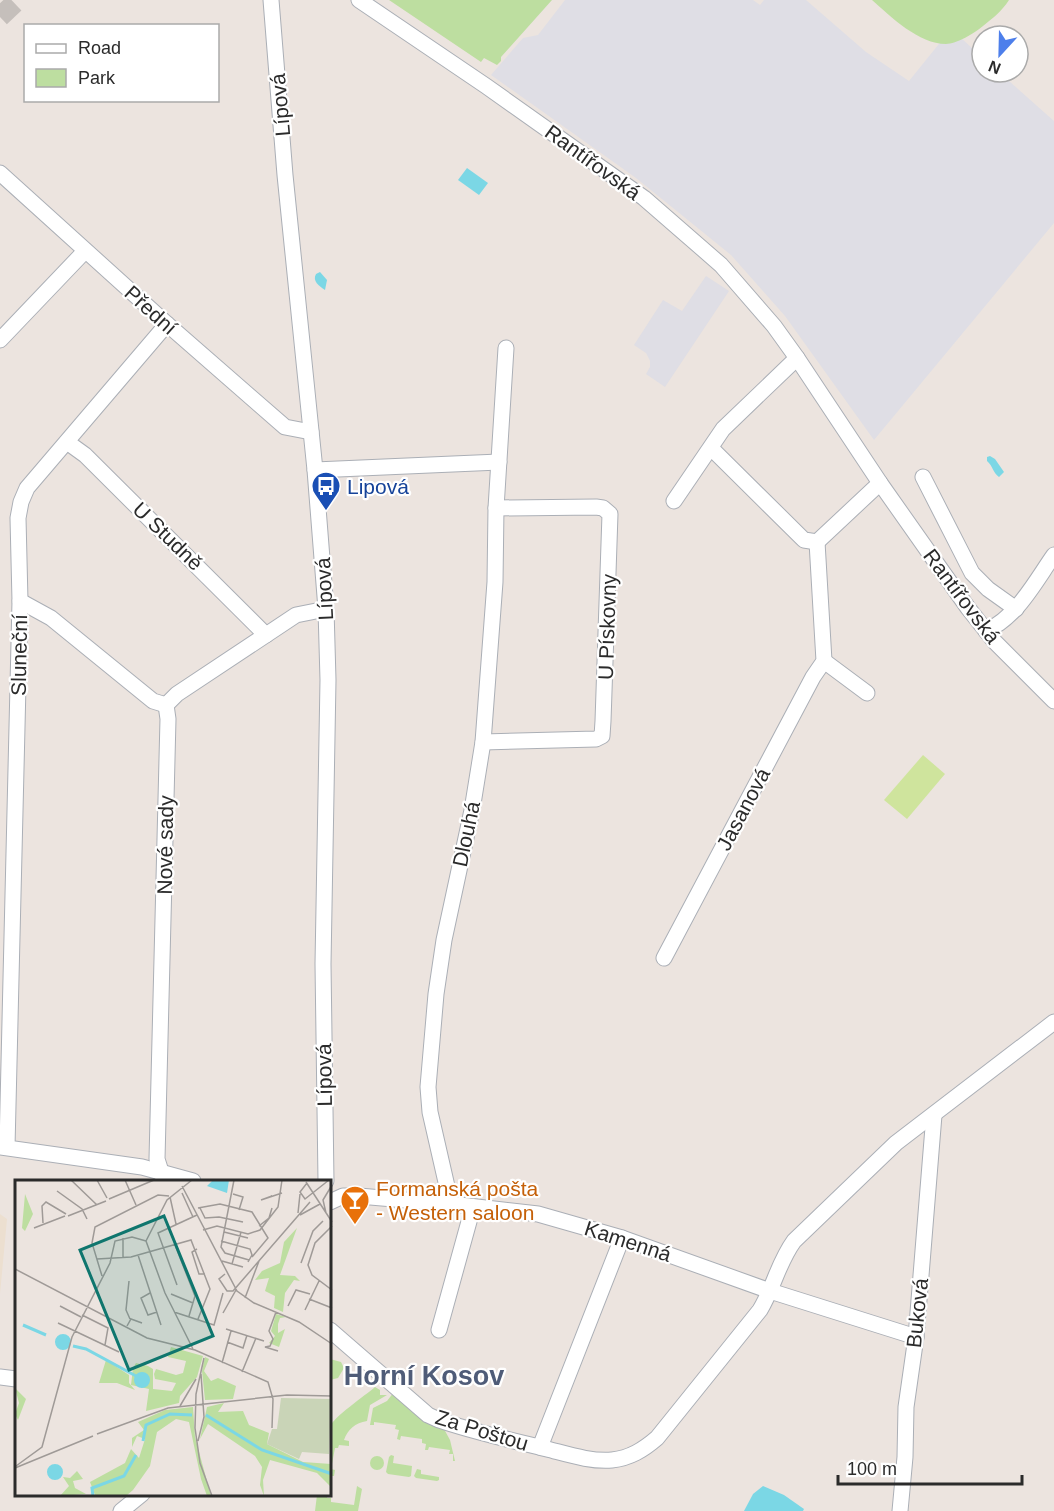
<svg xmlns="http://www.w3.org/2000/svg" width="1054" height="1511" font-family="Arial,sans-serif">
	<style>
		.industrial { fill: #dfdee5 }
		.education { fill: #ecdfd0 }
		.green { fill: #bddea0 }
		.pitch { fill: #cfe49d }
		.water { fill: #7bd7e5 }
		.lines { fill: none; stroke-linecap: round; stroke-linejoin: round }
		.major-tunnel { stroke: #c5bfbb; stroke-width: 20; stroke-dasharray: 20 10; stroke-linecap: butt }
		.minor-casing { stroke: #abafb6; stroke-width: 17 }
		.minor { stroke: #fff; stroke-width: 15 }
		.labels { text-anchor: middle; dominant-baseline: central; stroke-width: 4.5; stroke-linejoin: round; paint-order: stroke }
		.street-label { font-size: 21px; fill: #2b2b2b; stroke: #fff }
		.transit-label { font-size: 21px; fill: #164399; stroke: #fff; text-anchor: start }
		.food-label { font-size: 21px; fill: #c56008; stroke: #fff; text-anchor: start }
		.district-label { font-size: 27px; font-weight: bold; fill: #4f5c78; stroke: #fff }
		.inset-river { fill: none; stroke: #7bd7e5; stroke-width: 3 }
		.inset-road { fill: none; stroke: #9f9a97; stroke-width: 1.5 }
		.view { fill: #0f766e; fill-opacity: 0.15; stroke: #0f766e; stroke-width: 3 }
		.inset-edge { fill: none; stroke: #2b2b2b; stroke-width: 3 }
	</style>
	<rect width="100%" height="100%" fill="#ece4df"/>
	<!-- industrial -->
	<g class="industrial">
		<polygon points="565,0 753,0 760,5 764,0 806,0 866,52 909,81 951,29 982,57 982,72 999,72 1054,121 1054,223 874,440 785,316 731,255 636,178 491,75 523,38 538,35"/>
		<polygon points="706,276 729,291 665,387 646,374 650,367 650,361 646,353 634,345 663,300 682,311"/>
	</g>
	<!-- education -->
	<polygon class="education" points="0,1214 7,1219 0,1294"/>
	<!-- green -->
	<g class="green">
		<polygon points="389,0 552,0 501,57 501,61 497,65 484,58 481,62"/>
		<path d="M 872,0 L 1009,0 C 1002,11 993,18 983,26 C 975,33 956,44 946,44 C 919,44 891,17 872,0 Z"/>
		<polygon points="330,1359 341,1362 344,1368 338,1378 330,1380"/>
		<path d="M 375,1387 L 380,1390 L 380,1395 L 387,1395 L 370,1405 L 367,1421 C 355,1423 348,1429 344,1440 L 349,1441 L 349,1446 L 339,1445 L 338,1448 L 335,1448 L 331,1469 L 335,1470 L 334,1476 L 331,1476 L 330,1479 C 330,1466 327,1438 330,1427 C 332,1418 366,1395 375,1387 Z"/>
		<polygon points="394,1392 444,1429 450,1440 455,1461 453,1461 453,1454 449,1454 450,1450 429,1447 428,1450 425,1450 426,1444 422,1443 422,1439 401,1436 400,1440 397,1439 399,1430 395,1429 396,1425 374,1422 374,1425 370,1425 373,1408 387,1401"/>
		<polygon points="391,1455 394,1456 393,1463 412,1466 411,1476 409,1477 388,1474 386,1472 389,1457"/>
		<circle cx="377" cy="1463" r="7"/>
		<polygon points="417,1469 421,1470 421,1474 439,1477 439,1480 437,1481 416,1478 414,1476"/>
		<polygon points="357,1486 362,1489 358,1511 315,1511 317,1495 328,1495 327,1498 331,1498 331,1502 354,1505"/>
	</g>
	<!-- pitch -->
	<polygon class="pitch" points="923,755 945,774 907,819 884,800"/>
	<!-- water -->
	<g class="water">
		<polygon points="467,168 488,183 479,195 458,180"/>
		<path d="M 320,272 L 327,280 L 325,290 C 319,286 312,281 316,274 Z"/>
		<path d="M 990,456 L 995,459 L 1004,472 L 999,477 C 993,473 993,466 987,461 L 987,457 Z"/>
		<polygon points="763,1486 784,1495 804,1509 803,1511 744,1511 753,1494"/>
	</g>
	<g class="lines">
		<!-- major-tunnel -->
		<polyline class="major-tunnel" points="0,17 18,0"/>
		<!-- minor casing -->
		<g class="minor-casing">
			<g id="minor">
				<polyline points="271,0 285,175 315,470 326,609 328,680 323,964 326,1181"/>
				<polyline points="359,0 486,86 644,198 721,265 774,326 797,358 880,483 968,608 995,642 1054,701"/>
				<polyline points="0,173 167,324 285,427 311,432"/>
				<polyline points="0,340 85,251"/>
				<polyline points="67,442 85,455 266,635"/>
				<polyline points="711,448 804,540 817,542 880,483"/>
				<polyline points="315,470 499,462"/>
				<polyline points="923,477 972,573 988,589 1016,609"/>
				<polyline points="674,501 723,429 797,358"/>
				<polyline points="20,601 51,618 153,701 166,705"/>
				<path d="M 986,631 C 1017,617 1035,582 1054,555"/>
				<polyline points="824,661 867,693"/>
				<polyline points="166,705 177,694 296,615 326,609"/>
				<polyline points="483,742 596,739 602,736 603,721 610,514 603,508 596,507 496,508"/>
				<polyline points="664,958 813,677 824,661 817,542"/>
				<polyline points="0,1147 142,1167 193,1181"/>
				<polyline points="7,1147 20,601 18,518 21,502 27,488 167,324"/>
				<polyline points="164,1181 157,1159 168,719 166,705"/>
				<polyline points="330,1202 343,1196 359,1196 451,1204 538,1214 622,1238 770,1291 916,1337"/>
				<polyline points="451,1204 430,1112 428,1087 436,994 444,940 472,810 483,742 495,582 496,508 506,348"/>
				<path d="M 330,1330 L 428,1415 L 439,1420 C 474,1432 511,1440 547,1449 C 567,1454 591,1462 612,1460 C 630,1458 643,1450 657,1438 L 760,1310 C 774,1287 778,1263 794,1241 L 896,1143 L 1054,1022"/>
				<polyline points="439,1330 473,1207"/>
				<polyline points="0,1377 16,1379"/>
				<polyline points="540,1447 622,1238"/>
				<polyline points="121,1511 142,1494"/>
				<polyline points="900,1511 905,1457 906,1407 916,1337 934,1115"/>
			</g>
		</g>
		<!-- minor -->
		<use href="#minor" class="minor"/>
	</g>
	<!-- icons -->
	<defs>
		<g id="bus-pin" transform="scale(1.5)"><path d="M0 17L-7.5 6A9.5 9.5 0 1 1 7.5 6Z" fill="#1a4fb4" stroke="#fff"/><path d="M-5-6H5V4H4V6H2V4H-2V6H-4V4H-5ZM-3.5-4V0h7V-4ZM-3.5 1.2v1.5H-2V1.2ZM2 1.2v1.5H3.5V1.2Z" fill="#fff"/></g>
		<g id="bar-pin" transform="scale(1.5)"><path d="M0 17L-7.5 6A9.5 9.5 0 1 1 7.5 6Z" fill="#e8710a" stroke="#fff"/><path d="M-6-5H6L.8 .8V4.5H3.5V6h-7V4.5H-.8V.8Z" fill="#fff"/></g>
	</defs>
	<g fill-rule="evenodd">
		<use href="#bus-pin" x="326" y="486"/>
		<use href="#bar-pin" x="355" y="1200"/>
	</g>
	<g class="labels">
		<!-- street labels -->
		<g class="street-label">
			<text transform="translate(280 105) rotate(-95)">Lípová</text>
			<text transform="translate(593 162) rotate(36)">Rantířovská</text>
			<text transform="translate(151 310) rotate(42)">Přední</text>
			<text transform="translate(168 536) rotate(44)">U Studně</text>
			<text transform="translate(324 589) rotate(-93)">Lípová</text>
			<text transform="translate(962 596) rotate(53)">Rantířovská</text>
			<text transform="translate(607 627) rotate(-88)">U Pískovny</text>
			<text transform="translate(19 655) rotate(-89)">Sluneční</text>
			<text transform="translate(743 809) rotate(-62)">Jasanová</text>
			<text transform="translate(466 834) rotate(-78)">Dlouhá</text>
			<text transform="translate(165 845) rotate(-89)">Nové sady</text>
			<text transform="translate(324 1075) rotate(-91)">Lípová</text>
			<text transform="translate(628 1241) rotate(18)">Kamenná</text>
			<text transform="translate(917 1313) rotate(-84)">Buková</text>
			<text transform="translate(482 1430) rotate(17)">Za Poštou</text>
		</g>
		<!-- transit labels -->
		<g class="transit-label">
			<text x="347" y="486">Lipová</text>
		</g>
		<!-- food labels -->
		<g class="food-label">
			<text x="376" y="1188">Formanská pošta<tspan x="376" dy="24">- Western saloon</tspan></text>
		</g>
		<!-- district labels -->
		<g class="district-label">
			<text x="424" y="1376">Horní Kosov</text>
		</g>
	</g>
	<!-- overview -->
	<g transform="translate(15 1180)">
		<rect width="316" height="316" fill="#ece4df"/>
		<path d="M 10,14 L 18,34 L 10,51 L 7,48 ZM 282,48 L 265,95 L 280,96 L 285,101 L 279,100 L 270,113 L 268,132 L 259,128 L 260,116 L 250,111 L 254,98 L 240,100 L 247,91 L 265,83 L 269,62 ZM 261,134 L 271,137 L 265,138 L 263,144 L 263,153 L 270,149 L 264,167 L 254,163 L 260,156 L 256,151 ZM 156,167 L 188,176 L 182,197 L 165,216 L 164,223 L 131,231 L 134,209 L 116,205 L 118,188 L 121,183 L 133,186 L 138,189 L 138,209 L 157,211 L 161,203 L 140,199 L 139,194 L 141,189 L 161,195 L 168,193 L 171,181 L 153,177 ZM 190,177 L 194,179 L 189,191 L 196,201 L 203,198 L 221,206 L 218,219 L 190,220 L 187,191 ZM 91,180 L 114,195 L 114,203 L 120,210 L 102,203 L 84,203 ZM 0,208 L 11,219 L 3,240 L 0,234 L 4,223 ZM 209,223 L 203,232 L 228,231 L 234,245 L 254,253 L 252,264 L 288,282 L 316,284 L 316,307 L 302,293 L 255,280 L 248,300 L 249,316 L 245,305 L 247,287 L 240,276 L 193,244 L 185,259 L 192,227 ZM 178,227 L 180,257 L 196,316 L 192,316 L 186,299 L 174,242 L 161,239 L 142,252 L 135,286 L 118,310 L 111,316 L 80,315 L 75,302 L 110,283 L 116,269 L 124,278 L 130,259 L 122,256 L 117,267 L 117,258 L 129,250 L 123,242 L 150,230 ZM 62,291 L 68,299 L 58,301 L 60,308 L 71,314 L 45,316 L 54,306 L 48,297 L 55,298 Z" fill="#bddea0"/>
		<path d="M 266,218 L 316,219 L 314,274 L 287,272 L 284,279 L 252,264 L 257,249 L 262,249 Z" fill="#c9d4b7"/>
		<path d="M 198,0 L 214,0 L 212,13 L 192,6 ZM40 162a8 8 0 1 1 16 0a8 8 0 1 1-16 0ZM119 200a8 8 0 1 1 16 0a8 8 0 1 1-16 0ZM32 292a8 8 0 1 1 16 0a8 8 0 1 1-16 0Z" fill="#7bd7e5"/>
		<path class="inset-river" d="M 8,145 L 31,155M 58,166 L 71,169 L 121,196M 191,235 L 247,270 L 317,294M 128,261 L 131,245 L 155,234 L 177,235M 78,316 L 77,308 L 109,296 L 121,275"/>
		<path class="inset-road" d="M 56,0 L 82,25M 82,0 L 92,18M 110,0 L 121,25M 177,0 L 152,20 L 131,61 L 150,113 L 178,169M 219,0 L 206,67 L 210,73 L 234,80M 291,2 L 317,42M 292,3 L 285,12 L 290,19 L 314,0M 167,6 L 222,111 L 239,123 L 284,142 L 317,164M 42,11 L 67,29 L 72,39M 167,13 L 178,37M 218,14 L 228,17 L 224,30M 257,16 L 246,20 L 267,13M 155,17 L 161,44M 94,19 L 139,0M 183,28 L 205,24 L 237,32 L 253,58 L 237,77M 185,28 L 190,38 L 204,37 L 228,42M 283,33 L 285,14M 311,33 L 308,20 L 317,5M 285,35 L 305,24M 53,36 L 91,21M 28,43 L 27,26 L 31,22 L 51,34M 244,46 L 254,38 L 257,28M 317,46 L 300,63 L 293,85 L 297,95 L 317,110M 19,48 L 50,36M 188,50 L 202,46 L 233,54 L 245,50 L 263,27 L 267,0M 209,52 L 233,58M 108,58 L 108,78M 206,61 L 235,69 L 237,75 L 233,82M 160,65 L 180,116 L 174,136M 182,69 L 177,72 L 184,94 L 190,94M 123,75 L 146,145M 82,79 L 116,77 L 176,60 L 195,109 L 183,139M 207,81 L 228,87M 286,83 L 298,51 L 308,41M 217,84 L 226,52M 0,89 L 132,158 L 180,170 L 253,202 L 258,219 L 257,248M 210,94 L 204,99 L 212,111 L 218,111 L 295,22M 87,96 L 77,63 L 80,47 L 143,15 L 154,16M 114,101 L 111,130 L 115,139M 162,105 L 143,53 L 182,35M 135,113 L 126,118 L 133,135 L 142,132M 156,114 L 178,123M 230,118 L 244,81M 294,119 L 317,128M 45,126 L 66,137M 273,126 L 281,110 L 295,114M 290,130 L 304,101M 159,132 L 199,145 L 208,113M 261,132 L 254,151 L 258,159 L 255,166 L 250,167 L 263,171M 208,133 L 221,110M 67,135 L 93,148 L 90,165M 43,143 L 104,172M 112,146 L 116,139 L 127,143M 211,149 L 249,161M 212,162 L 228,168 L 232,155M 189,178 L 181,214 L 180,248 L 185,283 L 197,316M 207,183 L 216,151M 227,192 L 241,158M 165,226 L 181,199M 82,254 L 153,228 L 272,215 L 317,216M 183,261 L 189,237 L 186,194M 1,286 L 27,267 L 57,157 L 95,83 L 100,61 L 117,57 L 131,61M 0,288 L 78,256"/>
		<path class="view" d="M 149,36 L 198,156 L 114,190 L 65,70 Z"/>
		<rect width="316" height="316" class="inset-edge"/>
	</g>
	<!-- legend -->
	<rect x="24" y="24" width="195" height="78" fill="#ffffff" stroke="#aaaaaa" stroke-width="1.5"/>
	<rect x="36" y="44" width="30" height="9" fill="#ffffff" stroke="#aaaaaa" stroke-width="1.5"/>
	<text x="78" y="54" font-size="18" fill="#2b2b2b">Road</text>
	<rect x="36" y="69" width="30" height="18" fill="#bddea0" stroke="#aaaaaa" stroke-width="1.5"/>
	<text x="78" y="84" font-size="18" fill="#2b2b2b">Park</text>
	<!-- north arrow -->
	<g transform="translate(1000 54) rotate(202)"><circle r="28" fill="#ffffff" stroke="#aaaaaa" stroke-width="1.5"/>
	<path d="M0-4.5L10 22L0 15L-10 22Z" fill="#4d7feb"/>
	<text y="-9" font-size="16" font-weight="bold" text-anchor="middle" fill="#2b2b2b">N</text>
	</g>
	<!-- scale -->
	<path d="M838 1475v9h184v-9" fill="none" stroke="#2b2b2b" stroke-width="3"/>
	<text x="847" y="1475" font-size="18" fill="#2b2b2b" stroke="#ffffff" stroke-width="4.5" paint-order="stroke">100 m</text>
</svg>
